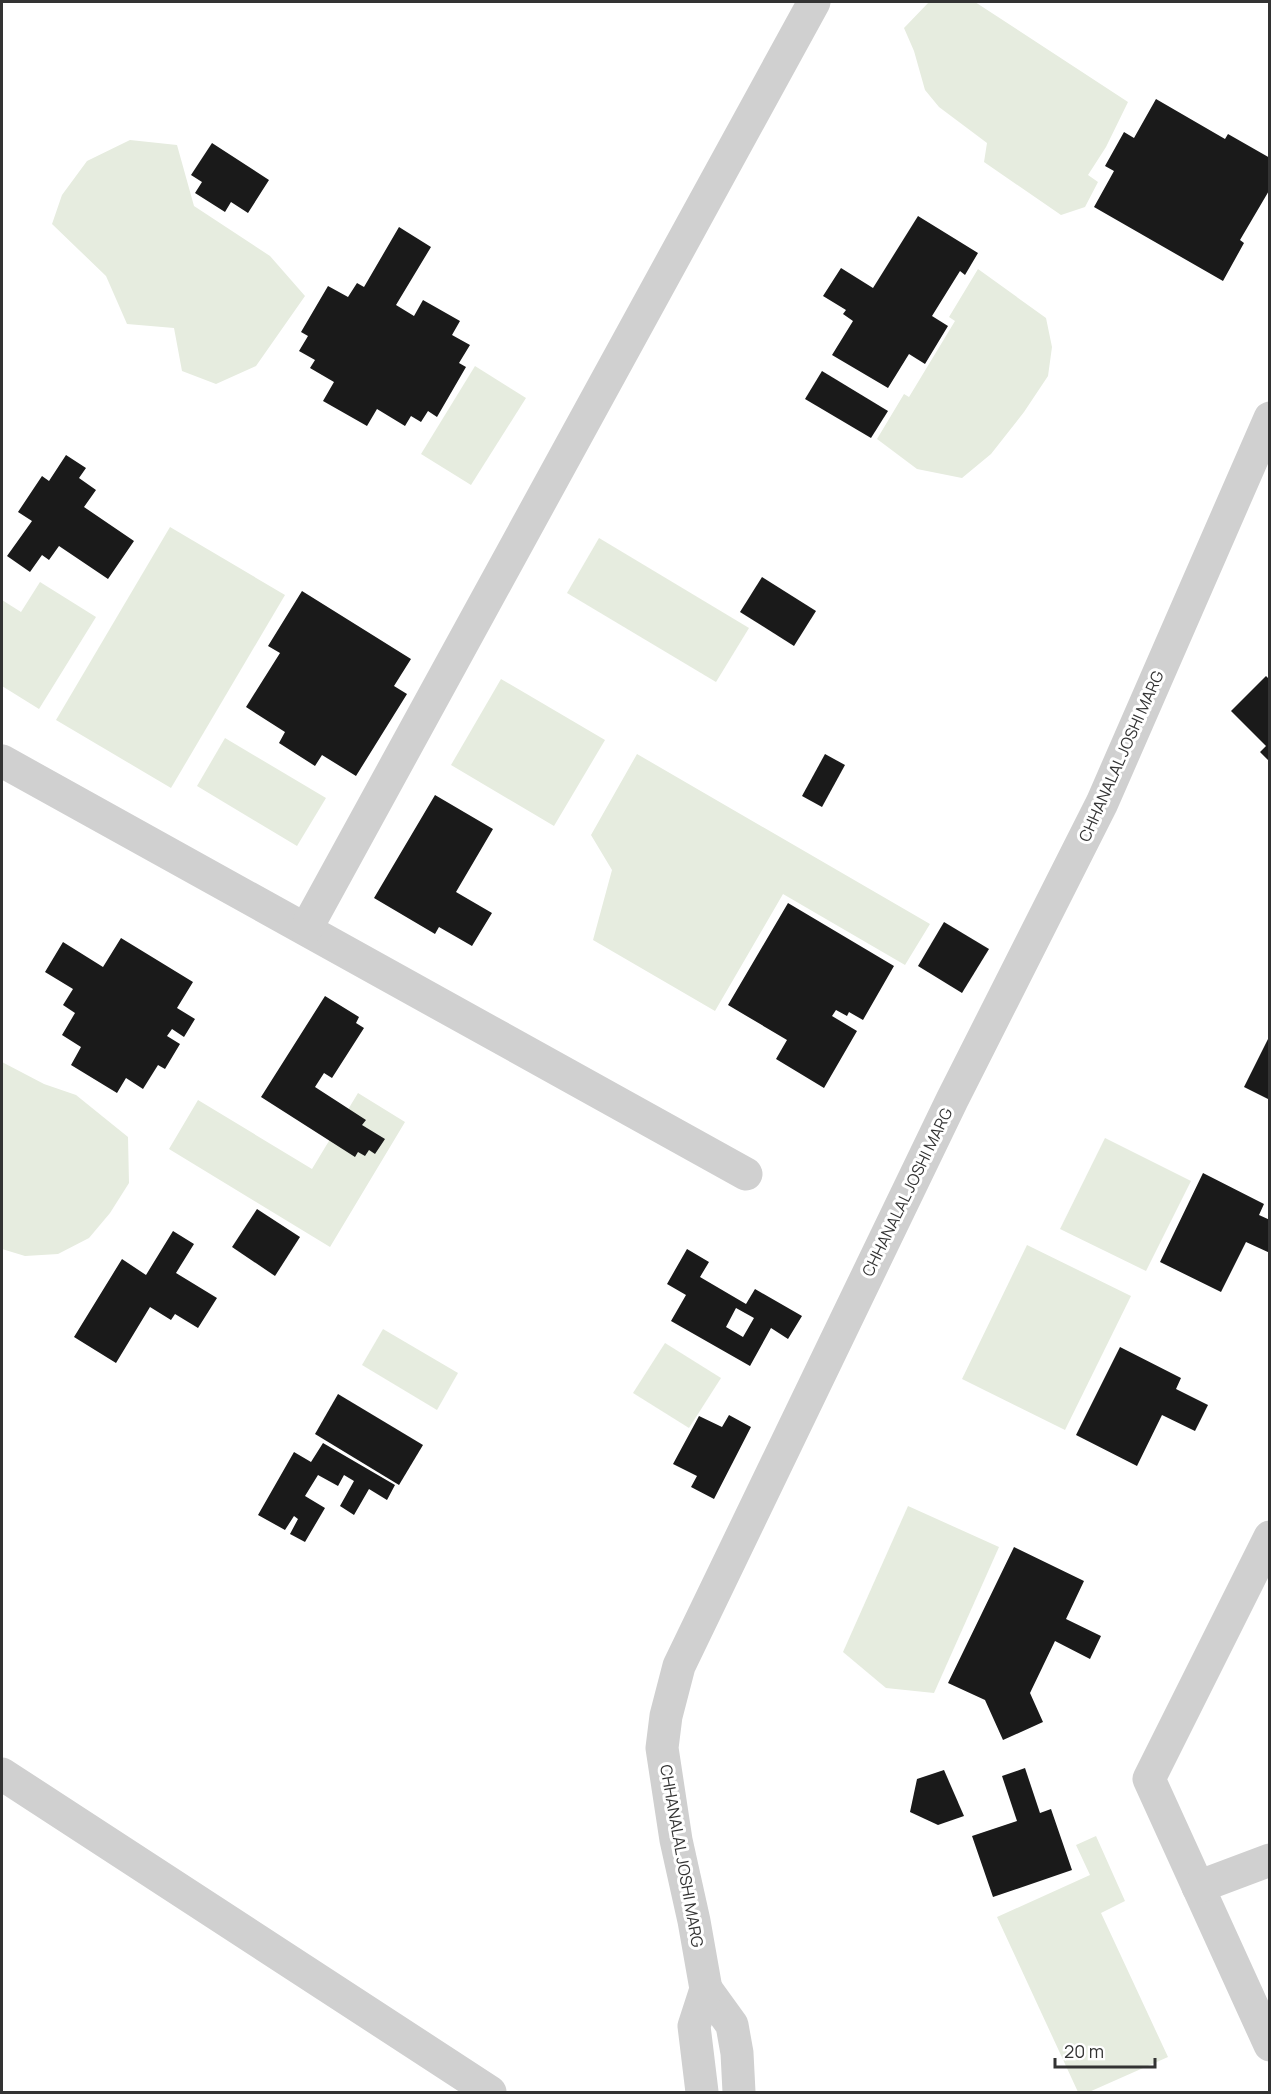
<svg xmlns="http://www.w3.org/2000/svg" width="1271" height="2094" font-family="Manrope,sans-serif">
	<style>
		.green { fill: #e6ecdf }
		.building { fill: #1a1a1a; fill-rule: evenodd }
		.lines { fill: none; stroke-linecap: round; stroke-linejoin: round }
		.minor { stroke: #d0d0d0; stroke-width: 33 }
		.labels { text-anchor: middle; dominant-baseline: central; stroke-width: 6; stroke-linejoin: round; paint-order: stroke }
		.street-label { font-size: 16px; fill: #333; stroke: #fff }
	</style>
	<rect width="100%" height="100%" fill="#fff"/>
	<!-- green -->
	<g class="green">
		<polygon points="929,2 975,2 1128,102 1106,147 1088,175 1098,182 1085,207 1061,215 984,162 987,143 939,107 925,90 914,51 904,28"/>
		<polygon points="130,140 177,145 194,206 270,256 305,296 256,366 216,384 182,371 174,328 127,324 106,276 52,224 62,195 87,161"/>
		<polygon points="978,269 1046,318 1052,347 1048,376 1024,412 991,454 962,478 917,469 877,439 904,394 909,397 955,321 949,317"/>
		<polygon points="475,366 526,398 471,485 421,454"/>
		<polygon points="170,527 285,595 171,788 56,720"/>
		<polygon points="599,538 749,628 716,682 567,593"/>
		<polygon points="40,582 96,617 39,709 2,686 2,600 21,612"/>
		<polygon points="501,679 605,740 554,826 451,765"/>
		<polygon points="225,738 326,798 297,846 197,786"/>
		<polygon points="637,754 930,924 905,965 783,894 715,1011 593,940 612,870 591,835"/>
		<polygon points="2,1062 44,1084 76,1095 128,1137 129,1183 110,1213 89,1238 58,1254 25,1256 2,1249"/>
		<polygon points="358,1093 405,1122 330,1247 169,1149 198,1100 312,1169"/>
		<polygon points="1105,1138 1191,1181 1146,1271 1060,1229"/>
		<polygon points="1027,1245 1131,1296 1065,1430 962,1379"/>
		<polygon points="383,1329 458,1373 437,1410 362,1365"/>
		<polygon points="665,1343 721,1378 689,1428 633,1393"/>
		<polygon points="908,1506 999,1547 934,1693 886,1688 843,1652"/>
		<polygon points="1096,1836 1125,1901 1101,1913 1168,2057 1089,2092 1078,2092 997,1917 1090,1875 1076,1845"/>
	</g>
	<!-- building -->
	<g class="building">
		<polygon points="1156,99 1225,139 1228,134 1270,158 1270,189 1240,240 1244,243 1223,281 1094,207 1114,171 1105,166 1124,132 1134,138"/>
		<polygon points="212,143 269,180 248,213 231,202 225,212 195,193 202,182 191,175"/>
		<polygon points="918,216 978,253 965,275 960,271 932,316 948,326 925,364 909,354 888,388 832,355 853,321 843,314 846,310 823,296 841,268 873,288"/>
		<polygon points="399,227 431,247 396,305 414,316 423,300 460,321 452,335 470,345 459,363 466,367 437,417 428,411 421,422 411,416 405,426 377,409 367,426 323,401 334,382 310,368 315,360 299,351 308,336 301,332 328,286 348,297 357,283 364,287"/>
		<polygon points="822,371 888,411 871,438 805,399"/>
		<polygon points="66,455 86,468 79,478 96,490 84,507 134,541 108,579 59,546 49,560 42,555 30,572 7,556 32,521 18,512 42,476 49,481"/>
		<polygon points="762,577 816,611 794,646 740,612"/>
		<polygon points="302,591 411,659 394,686 407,694 356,776 322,755 315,766 279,743 285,732 246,707 280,653 268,646"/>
		<polygon points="1266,676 1270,680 1270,762 1260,752 1266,746 1231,711"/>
		<polygon points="825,754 845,765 822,807 802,796"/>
		<polygon points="435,795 493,829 456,892 492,913 472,946 439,927 435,934 374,898"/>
		<polygon points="788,903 894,966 863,1020 849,1012 847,1016 836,1010 832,1016 857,1031 824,1088 776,1059 787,1040 728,1005"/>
		<polygon points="944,922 989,949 962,993 918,966"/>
		<polygon points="121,938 193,982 177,1008 195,1019 184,1037 172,1029 167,1036 180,1044 165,1069 158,1065 143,1089 126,1078 117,1093 71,1065 81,1047 62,1035 75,1013 63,1005 73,989 45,972 63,942 103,967"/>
		<polygon points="325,996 359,1017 356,1023 364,1028 332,1078 324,1073 315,1087 366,1120 362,1125 385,1139 375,1154 369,1150 365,1156 358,1152 355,1157 261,1097"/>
		<polygon points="1270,1035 1270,1100 1244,1087"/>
		<polygon points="1203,1173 1264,1204 1259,1215 1270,1220 1270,1253 1246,1242 1221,1292 1160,1262"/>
		<polygon points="257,1209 300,1237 275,1276 232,1247"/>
		<polygon points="173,1231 194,1244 176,1273 217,1298 198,1328 175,1314 171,1320 150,1307 116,1363 74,1337 122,1259 146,1275"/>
		<path d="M 687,1249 L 709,1262 L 700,1277 L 746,1304 L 755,1289 L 802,1316 L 788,1339 L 771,1328 L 750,1366 L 671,1321 L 686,1295 L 667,1284 ZM 736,1308 L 754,1318 L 743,1337 L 726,1327 Z"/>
		<polygon points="1120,1347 1181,1378 1176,1389 1208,1405 1195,1431 1162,1415 1137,1466 1076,1435"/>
		<polygon points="338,1394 423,1445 399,1485 315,1434"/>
		<polygon points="729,1415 751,1427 714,1499 691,1487 697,1476 673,1464 699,1416 722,1427"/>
		<polygon points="323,1443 395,1485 387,1500 369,1489 354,1515 340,1506 354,1481 344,1475 338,1486 318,1475 305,1496 325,1508 305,1542 290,1534 298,1519 294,1516 285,1530 258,1515 294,1452 311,1462"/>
		<polygon points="1014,1547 1084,1581 1066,1619 1101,1636 1090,1659 1055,1641 1030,1693 1043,1722 1003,1740 985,1700 948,1683"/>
		<polygon points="1025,1768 1040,1813 1051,1809 1072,1870 993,1897 972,1836 1017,1821 1002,1776"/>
		<polygon points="944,1770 964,1816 938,1825 910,1812 917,1779"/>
	</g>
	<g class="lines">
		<!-- minor -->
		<g class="minor">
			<polyline points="2,761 746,1174"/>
			<polyline points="306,929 814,2"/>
			<polyline points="1270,1537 1149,1779 1270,2045"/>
			<polyline points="2,1774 490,2092"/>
			<polyline points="1198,1887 1270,1860"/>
			<polyline points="706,1989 732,2025 737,2053 739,2092"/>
			<polyline points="702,2092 694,2026 706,1989 694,1921 676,1840 662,1748 666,1716 679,1666 952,1100 1102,803 1270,418"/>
		</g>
	</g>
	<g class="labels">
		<!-- street labels -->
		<g class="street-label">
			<text transform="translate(1121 756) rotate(-66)">CHHANALAL JOSHI MARG</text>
			<text transform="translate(907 1192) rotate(-64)">CHHANALAL JOSHI MARG</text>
			<text transform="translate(682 1856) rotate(80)">CHHANALAL JOSHI MARG</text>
		</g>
	</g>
	<!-- border -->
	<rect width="1271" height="2094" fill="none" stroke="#333333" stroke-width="6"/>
	<!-- scale -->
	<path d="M1055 2058v9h100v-9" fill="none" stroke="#333333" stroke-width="3"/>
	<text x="1064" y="2058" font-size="18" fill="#333333" stroke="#ffffff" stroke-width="4.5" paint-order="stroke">20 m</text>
</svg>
